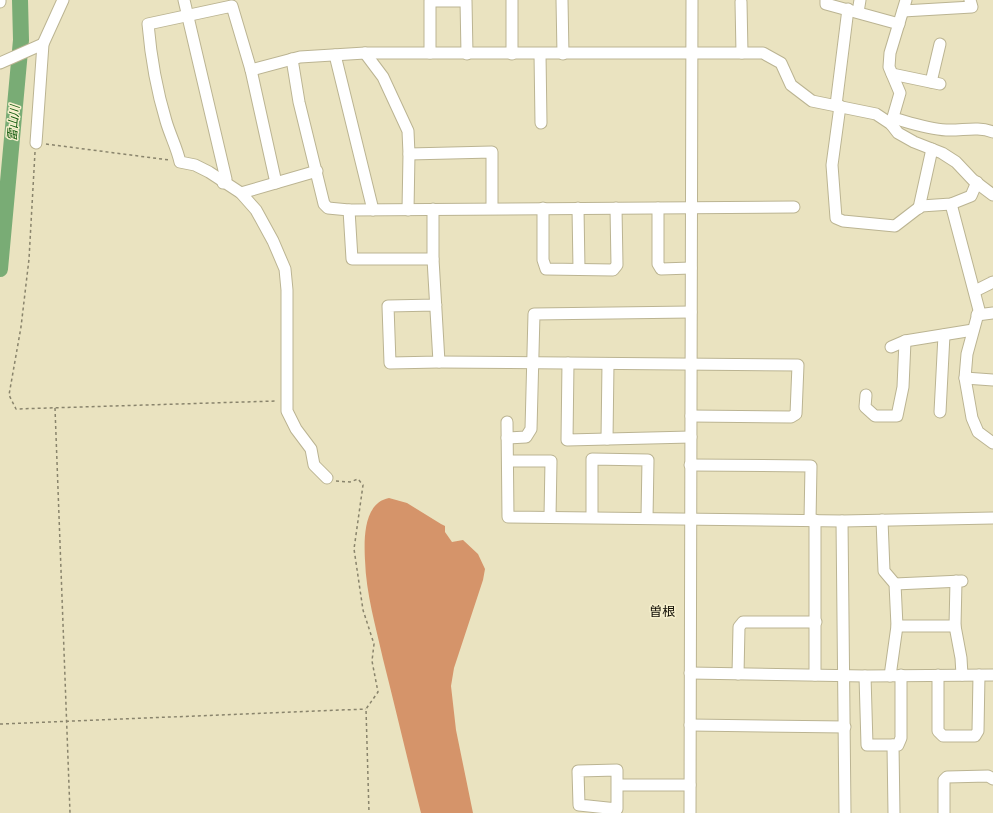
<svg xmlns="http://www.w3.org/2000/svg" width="993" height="813" font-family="'IBM Plex Sans','Noto Sans JP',sans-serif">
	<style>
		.forest { fill: #d5946a }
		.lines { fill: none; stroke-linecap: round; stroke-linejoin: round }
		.river { stroke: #79ac75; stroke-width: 16 }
		.street-casing { stroke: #bbb492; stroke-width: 13 }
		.path { stroke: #89846c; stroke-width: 1.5; stroke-dasharray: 3 3; stroke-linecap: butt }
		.street { stroke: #fff; stroke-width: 11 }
		.labels { text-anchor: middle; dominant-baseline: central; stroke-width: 3; stroke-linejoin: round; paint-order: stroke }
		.water-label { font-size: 12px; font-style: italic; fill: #0d570a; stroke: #f7f0cd }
		.quarter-label { font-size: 13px; fill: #100d03; stroke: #f7f0cd }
	</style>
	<rect width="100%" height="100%" fill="#eae3c0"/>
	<!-- forest -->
	<path class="forest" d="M 389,498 L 407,503 L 441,524 L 445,526 L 445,532 L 452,542 L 463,540 L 478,554 L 485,569 L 483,580 L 454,668 L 451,686 L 456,730 L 473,813 L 421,813 C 408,762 396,710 383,659 C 376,627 366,594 365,560 C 364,540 363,503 389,498 Z"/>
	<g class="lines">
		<!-- river -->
		<polyline class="river" points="0,269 21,40 20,0"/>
		<!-- street casing -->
		<g class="street-casing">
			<g id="street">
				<polyline points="184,0 226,179 223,183"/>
				<polyline points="562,0 563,54"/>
				<polyline points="826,0 826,4 899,24"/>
				<polyline points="0,2 0,0"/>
				<polyline points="741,2 742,53"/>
				<polyline points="903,11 972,7 970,0"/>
				<polyline points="858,12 860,0"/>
				<polyline points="365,53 383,77 408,131 409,154 492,152 492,208"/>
				<polyline points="430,53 430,1 466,1 467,54"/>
				<polyline points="512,54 512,0"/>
				<polyline points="540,54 541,123"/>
				<polyline points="335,55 373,210"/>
				<polyline points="292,59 299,102 324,204 328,208 349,210 794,207"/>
				<polyline points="0,63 43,44"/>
				<polyline points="251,70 300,57 365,53 763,53 781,63 791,85 812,101 876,114 891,124 898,133 914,142 942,153 956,162 973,180 993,195"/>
				<polyline points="892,74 940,84"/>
				<polyline points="931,82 940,44"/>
				<polyline points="836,105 848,9"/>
				<polyline points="840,106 832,165 836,218 843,221 895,226 921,206 951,204 971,196 977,182"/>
				<path d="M 893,118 C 911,123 928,129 946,130 C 962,131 977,126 993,132"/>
				<polyline points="891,124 900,93 889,67 890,53 906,0"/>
				<polyline points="36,143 43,44 63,0"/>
				<path d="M 276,183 L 251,70 L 232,6 L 148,24 C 151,59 156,88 166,121 C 170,135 177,148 180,162 L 195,165 L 209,172 L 241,193 L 256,210 L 273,241 L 285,269 L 287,290 L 287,411 L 296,429 L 311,449 L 314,465 L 327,478"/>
				<polyline points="241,193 317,171"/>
				<polyline points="951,204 979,310 967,354 965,378 972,418 978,432 993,443"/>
				<polyline points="543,208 543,260 546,269 613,270 617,265 616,208"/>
				<polyline points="578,208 579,269"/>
				<polyline points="658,208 658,264 661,269 691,268"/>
				<polyline points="919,208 932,149"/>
				<polyline points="349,210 352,259 433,259 433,209"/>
				<polyline points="408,210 409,154"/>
				<polyline points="433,259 439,362 390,363 388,306 436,305"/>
				<polyline points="975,291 993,282"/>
				<polyline points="977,315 993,313"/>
				<polyline points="891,347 905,341 973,330"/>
				<polyline points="439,362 798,365 796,414 791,417 691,416"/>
				<polyline points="568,363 567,440 691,437"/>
				<polyline points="965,378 993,380"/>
				<polyline points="866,395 865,407 875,416 897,416 903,387 905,341"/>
				<polyline points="940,412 944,335"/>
				<polyline points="507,422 508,517 842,521 993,518"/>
				<polyline points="507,438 526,437 531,429 534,314 691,312"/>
				<polyline points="607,439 608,364"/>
				<polyline points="508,461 551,461 550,517"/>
				<polyline points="690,465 811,466 810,520"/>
				<polyline points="592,517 592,459 648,460 647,518"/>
				<polyline points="882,520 884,571 895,584 897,626 890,676"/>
				<polyline points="842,521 845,813"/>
				<polyline points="956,581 955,626 961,658 962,675"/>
				<polyline points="895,584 962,581"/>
				<polyline points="897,626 955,626"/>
				<polyline points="690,673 865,676 993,675"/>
				<polyline points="738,674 739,627 743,622 816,622"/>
				<polyline points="815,675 815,520"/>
				<polyline points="938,675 938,731 943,736 975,736 978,731 979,675"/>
				<polyline points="865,676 867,745 898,745 901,738 901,675"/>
				<polyline points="690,725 845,727"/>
				<polyline points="893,745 894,813"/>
				<polyline points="617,785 617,809 579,805 578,771 617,770 617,785 690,785"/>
				<polyline points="690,813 692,0"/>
				<polyline points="944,813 944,780 947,777 988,776 993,779"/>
			</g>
		</g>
		<!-- path -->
		<g class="path">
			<polyline points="46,144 169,160"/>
			<polyline points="35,152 29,259 21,327 9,395 16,409 276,401"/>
			<polyline points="55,408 70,813"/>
			<polyline points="336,481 350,482 358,479 363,485 354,549 363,610 374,644 372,661 378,692 366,709 369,813"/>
			<polyline points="0,724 366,709"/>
		</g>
		<!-- street -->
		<use href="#street" class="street"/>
	</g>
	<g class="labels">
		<!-- water labels -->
		<g class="water-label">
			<text transform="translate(13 123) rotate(-85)">雷山川</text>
		</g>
		<!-- quarter labels -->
		<g class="quarter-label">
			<text x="662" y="611">曽根</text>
		</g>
	</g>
</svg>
